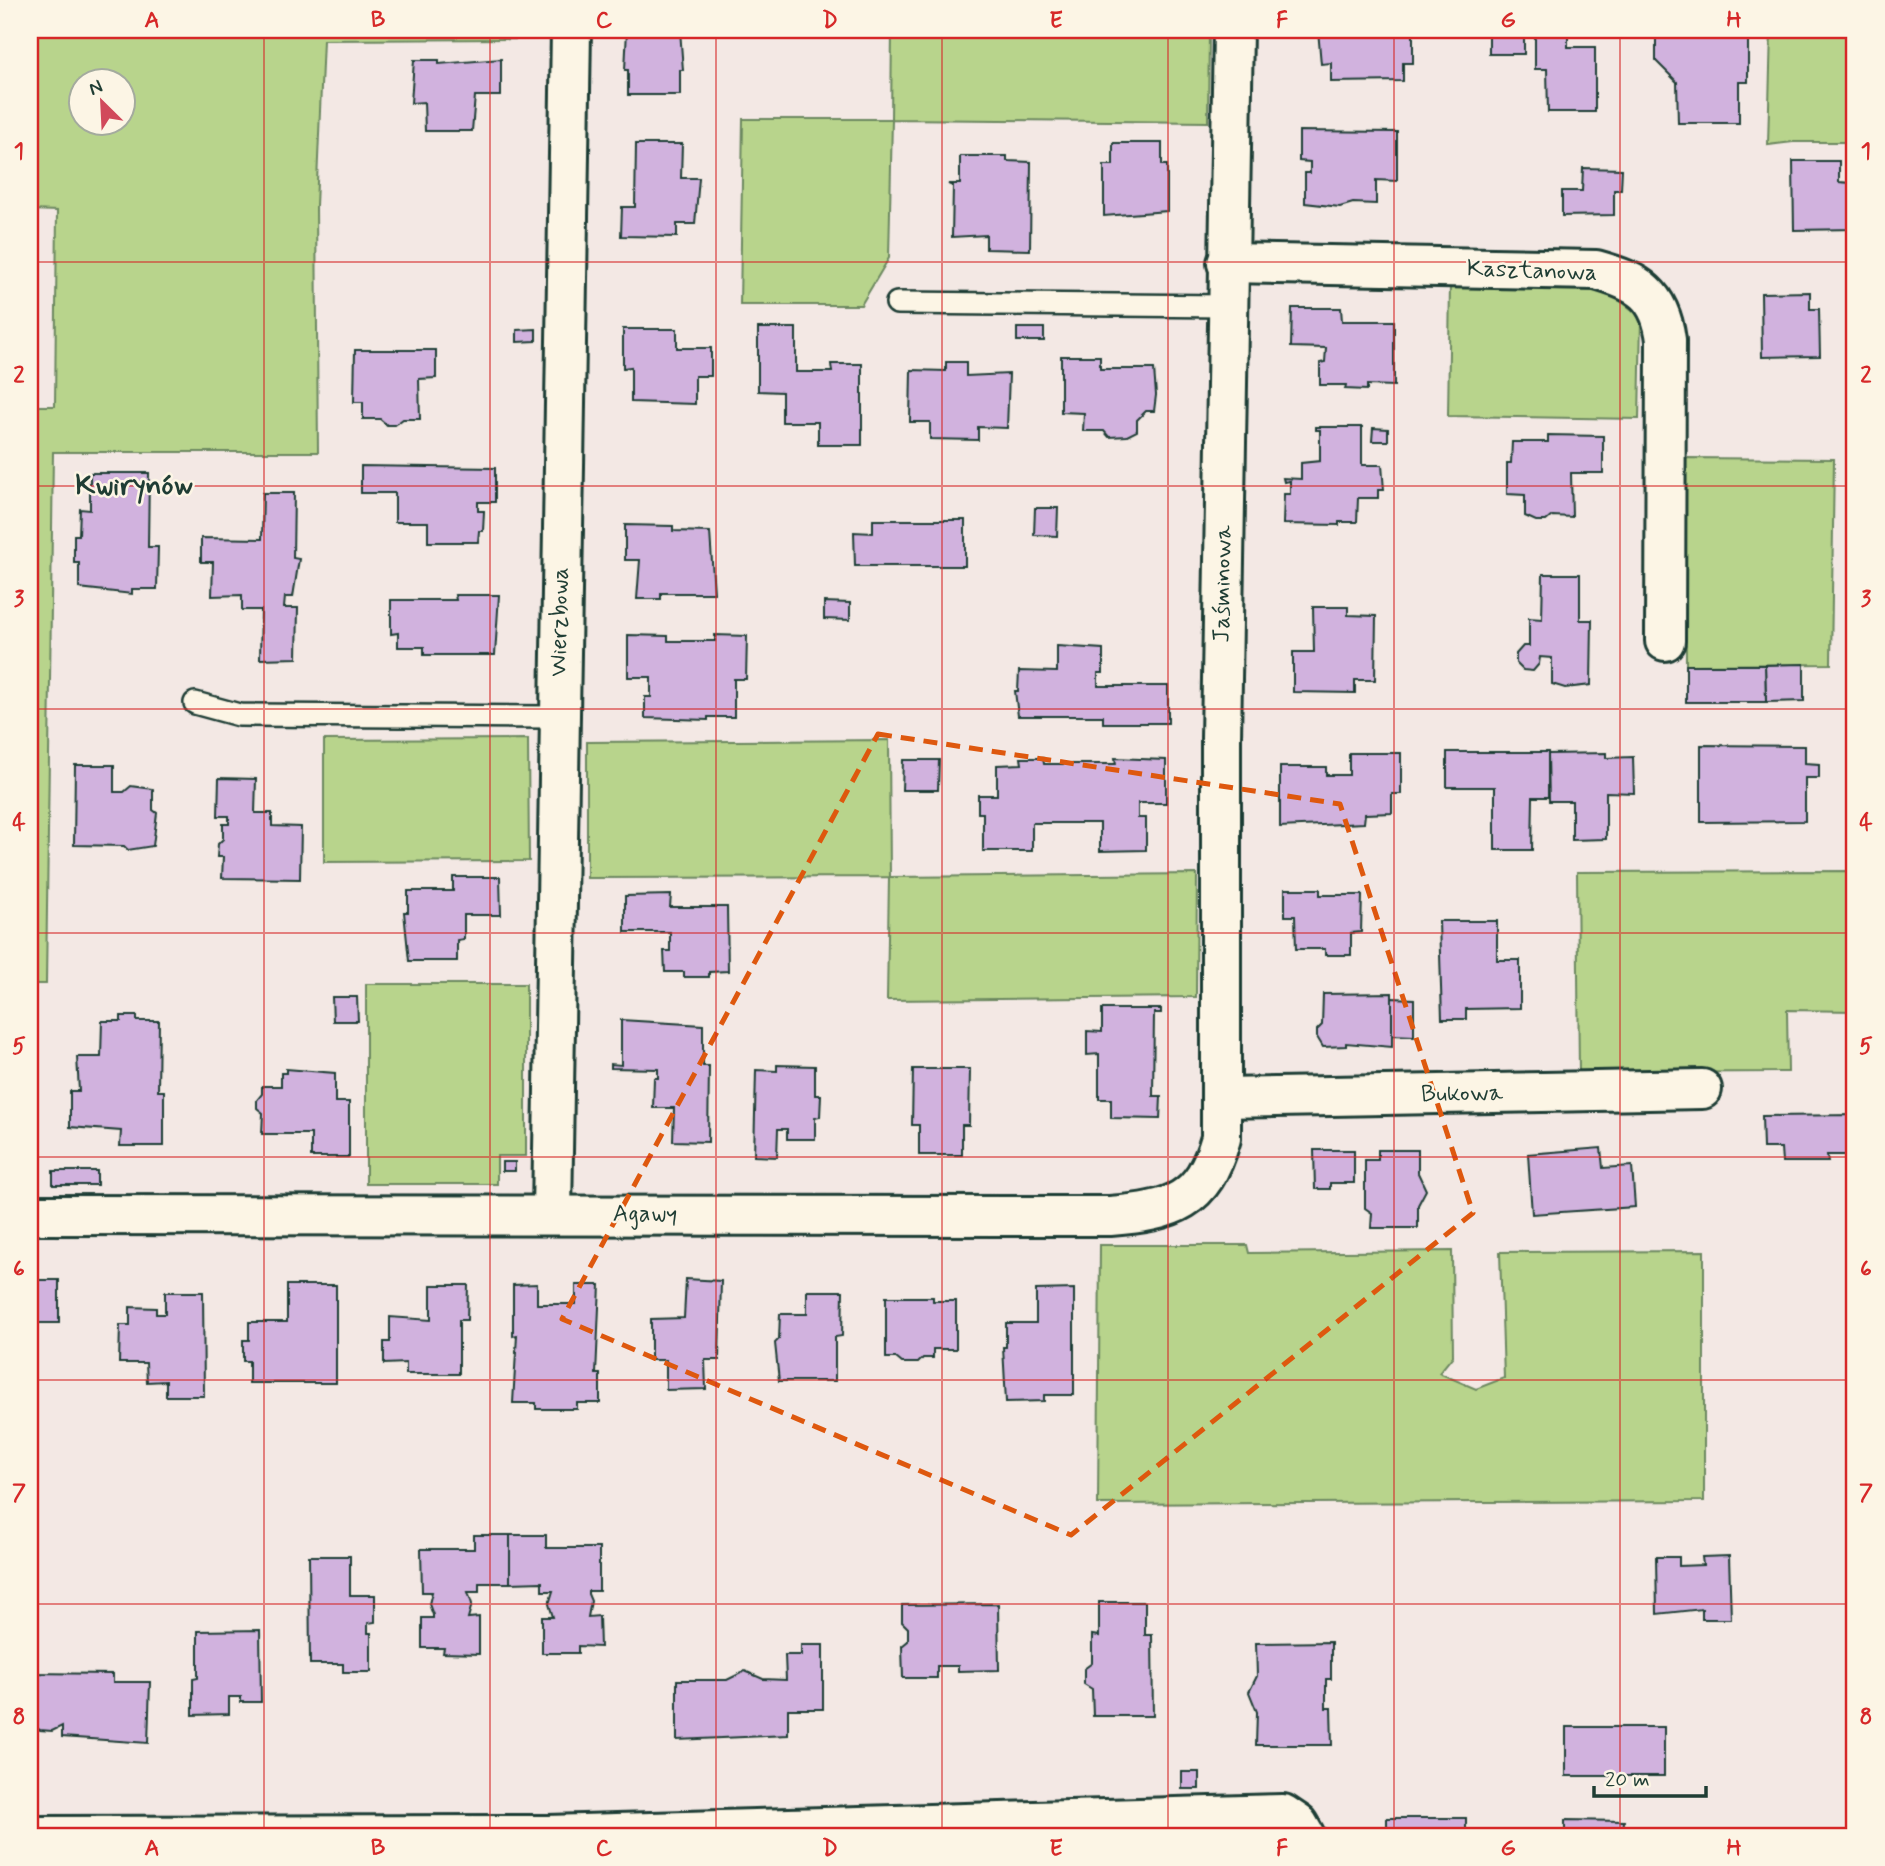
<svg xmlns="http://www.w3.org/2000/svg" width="1885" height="1866" font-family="Mynerve,sans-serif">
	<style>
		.green { fill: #b8d48c; stroke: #6c8860; stroke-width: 2; fill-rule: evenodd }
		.building { fill: #d1b2de; stroke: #1f3d34; stroke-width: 2 }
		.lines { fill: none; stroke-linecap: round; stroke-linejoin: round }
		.lane-casing { stroke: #1f3d34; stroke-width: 26 }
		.street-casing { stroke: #1f3d34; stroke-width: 44 }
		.lane { stroke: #fcf5e5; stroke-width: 21 }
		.street { stroke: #fcf5e5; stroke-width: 38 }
		.marked { fill: none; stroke: #de580e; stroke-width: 5; stroke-dasharray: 14 9; stroke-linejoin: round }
		.grid { fill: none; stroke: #d62828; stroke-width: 2; stroke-opacity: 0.55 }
		.labels { text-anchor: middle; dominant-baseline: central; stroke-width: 5; stroke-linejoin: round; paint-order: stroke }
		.street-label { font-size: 24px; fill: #1f3d34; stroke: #fcf5e5 }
		.quarter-label { font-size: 28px; font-weight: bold; fill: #1f3d34; stroke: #fcf5e5 }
		.neatline { fill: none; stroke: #d62828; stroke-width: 2.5 }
		.grid-label { font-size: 23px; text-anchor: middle; font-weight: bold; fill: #d62828 }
	</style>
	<rect width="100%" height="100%" fill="#f3e8e4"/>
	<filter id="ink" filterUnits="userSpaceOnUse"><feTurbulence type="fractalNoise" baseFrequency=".0143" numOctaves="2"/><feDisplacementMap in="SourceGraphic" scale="14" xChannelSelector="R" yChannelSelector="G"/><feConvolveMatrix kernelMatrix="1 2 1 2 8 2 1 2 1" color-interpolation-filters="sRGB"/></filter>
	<g filter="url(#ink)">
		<!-- green -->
		<g class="green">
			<path d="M 30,30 L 540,30 L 540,39 L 323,40 L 316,206 L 318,452 L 53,452 L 46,984 L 30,984 L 30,406 L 55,406 L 57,211 L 30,210 ZM 80,80 L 122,80 L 122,122 L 80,122 Z"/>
			<polygon points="892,30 1209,30 1208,122 892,119 889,258 861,305 740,305 743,119 891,119"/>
			<polygon points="1771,30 1855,30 1855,142 1793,142 1768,145"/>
			<polygon points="1450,284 1607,290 1641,317 1639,419 1448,416"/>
			<polygon points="1685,458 1834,459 1831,664 1686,665"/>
			<polygon points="528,739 529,861 324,862 324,740"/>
			<polygon points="889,740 890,877 1197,874 1196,997 887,1000 889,877 587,878 587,742"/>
			<polygon points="1855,871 1855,1011 1787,1010 1788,1072 1579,1073 1577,872"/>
			<polygon points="366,984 526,984 526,1156 497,1156 497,1184 366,1184"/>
			<polygon points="1100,1245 1247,1245 1249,1253 1452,1251 1453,1356 1439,1373 1476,1389 1504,1378 1500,1252 1704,1251 1704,1501 1098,1504"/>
		</g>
		<!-- building -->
		<g class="building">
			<polygon points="627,30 680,30 683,70 680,70 680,95 628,95 628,70 625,70"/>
			<polygon points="1318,30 1413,30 1413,63 1403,63 1403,81 1331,82 1331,63 1321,64"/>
			<rect x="1489" y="30" width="35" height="24"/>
			<polygon points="1656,30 1748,30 1748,82 1739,82 1739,123 1678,123 1677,82 1656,61"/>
			<polygon points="1535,32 1568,32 1568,47 1595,47 1595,112 1548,112 1547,69 1535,69"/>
			<polygon points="501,59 501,96 475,96 472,131 425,131 424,102 411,103 414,60 439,60 439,64"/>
			<polygon points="1299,131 1397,132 1397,181 1376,180 1376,204 1353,203 1340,207 1305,203 1305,173 1310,173 1310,162 1299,161"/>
			<polygon points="1113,143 1162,143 1162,165 1167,165 1167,211 1104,216 1104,165 1113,165"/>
			<polygon points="636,144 682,144 681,178 699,178 695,224 677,224 677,237 621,236 622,207 635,207"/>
			<polygon points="960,156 1007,156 1007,161 1031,162 1030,250 986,249 986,235 952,237 953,186 948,184 960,184"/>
			<polygon points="1793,161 1839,161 1839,182 1851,183 1851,190 1855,190 1855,229 1794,230"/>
			<polygon points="1583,168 1622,169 1621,190 1614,190 1614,215 1562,216 1562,191 1582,191"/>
			<polygon points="1810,292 1810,309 1819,309 1820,356 1762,357 1761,293"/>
			<polygon points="1292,308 1341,308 1342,321 1394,321 1394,386 1367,385 1367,390 1345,389 1346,385 1320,385 1320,363 1325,362 1326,348 1291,347"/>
			<polygon points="758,328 796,328 796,372 832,372 831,364 862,364 862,445 818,445 818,422 782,422 782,392 758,391"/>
			<rect x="1017" y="328" width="27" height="13"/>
			<polygon points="536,329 536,341 517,342 517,330"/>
			<polygon points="623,329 677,329 677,348 711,348 711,376 695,376 695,404 631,402 631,367 623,368"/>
			<polygon points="355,350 436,350 436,378 419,379 420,419 403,419 395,425 387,425 380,419 363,419 363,402 354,402"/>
			<polygon points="1061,356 1100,356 1100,369 1154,369 1156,395 1154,411 1146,411 1137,420 1137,431 1127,436 1109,437 1104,431 1083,431 1084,413 1061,412"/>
			<polygon points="946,362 966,362 966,376 1009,374 1007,428 978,427 978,440 930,439 930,422 910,422 911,370 946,371"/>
			<polygon points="1316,427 1362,427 1362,465 1382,465 1384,490 1378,490 1378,498 1358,498 1357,522 1339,522 1339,525 1283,524 1284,494 1290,494 1290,481 1284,482 1283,478 1301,479 1301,463 1320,461 1320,430 1316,430"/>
			<polygon points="1373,428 1388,429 1388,441 1372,441"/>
			<polygon points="1548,435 1603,436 1603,473 1571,473 1572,517 1552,516 1546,521 1536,521 1525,516 1525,495 1507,494 1507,463 1511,463 1512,442 1548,442"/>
			<polygon points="361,466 495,468 495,502 478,502 478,511 484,511 483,531 479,531 478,542 428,542 428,522 395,522 395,493 361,493"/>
			<polygon points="90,473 149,473 148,547 158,547 157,589 132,589 132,594 79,588 79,563 74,563 74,535 79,535 80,509 90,510"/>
			<polygon points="263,493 294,493 293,558 299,559 293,597 285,597 284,608 298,608 297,658 260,659 261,610 242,610 242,595 212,596 213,562 201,562 201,538 262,539"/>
			<polygon points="1035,508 1058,508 1057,536 1034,535"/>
			<polygon points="873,520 965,520 965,566 855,566 854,532 873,533"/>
			<polygon points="625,525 673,526 673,531 710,532 714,593 661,593 661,599 637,599 640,560 625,560"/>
			<polygon points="1543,574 1580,574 1580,620 1592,620 1591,685 1565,688 1552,684 1552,658 1540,657 1539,664 1533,671 1523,670 1516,663 1516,654 1523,646 1529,646 1529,618 1542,619"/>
			<polygon points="455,595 499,595 495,655 424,655 424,647 398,647 398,633 391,634 391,600 456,600"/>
			<polygon points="824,602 850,603 850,620 824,619"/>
			<polygon points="1313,607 1348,607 1348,615 1376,616 1375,680 1355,680 1355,693 1293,692 1293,652 1314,652"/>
			<polygon points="628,635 668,636 668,641 715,641 715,635 747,636 746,679 734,679 734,717 708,717 708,720 645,718 645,697 651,697 651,677 628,677"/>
			<polygon points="1057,646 1103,649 1103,673 1098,673 1098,686 1168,686 1168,723 1103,723 1103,716 1018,716 1015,691 1018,691 1019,671 1057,672"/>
			<polygon points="1804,664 1804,701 1766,702 1765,665"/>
			<polygon points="1686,665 1765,665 1766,702 1686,702"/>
			<polygon points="1701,745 1805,746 1805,763 1819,764 1819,778 1805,778 1805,821 1701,822"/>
			<polygon points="1447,752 1548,752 1548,797 1533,797 1532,850 1495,850 1495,787 1447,787"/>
			<polygon points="1349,753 1401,753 1401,794 1392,794 1392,813 1365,814 1364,823 1280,827 1280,767 1326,767 1326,775 1349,775"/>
			<polygon points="1606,753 1606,758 1633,757 1634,793 1606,792 1606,839 1572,840 1572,801 1549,801 1548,754"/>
			<polygon points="1021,758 1043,758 1044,764 1116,764 1115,758 1166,760 1166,803 1138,803 1138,818 1146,818 1146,850 1100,851 1100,823 1032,823 1032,851 983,851 983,813 978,813 978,795 997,795 997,765 1022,764"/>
			<polygon points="903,760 939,760 938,790 902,790"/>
			<polygon points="75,765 114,765 114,792 124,792 131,786 153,789 153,810 157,813 153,846 128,850 124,846 74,845"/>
			<polygon points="219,778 256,779 255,813 272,813 272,826 301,827 300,879 222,878 223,857 217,857 218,844 223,839 223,824 229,824 229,816 218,816"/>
			<polygon points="453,877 500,877 501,915 464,915 464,939 457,940 457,961 409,961 404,912 408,912 408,891 453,891"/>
			<polygon points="1285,889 1320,889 1320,895 1362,895 1361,932 1351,933 1351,955 1325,955 1325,949 1296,949 1295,916 1285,916"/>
			<polygon points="671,895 670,907 727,907 728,971 709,972 709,977 684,977 684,972 665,972 664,951 670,951 670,932 625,932 625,896"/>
			<polygon points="1439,921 1497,921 1497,960 1520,960 1520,1008 1466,1009 1466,1019 1442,1019"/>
			<polygon points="1392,993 1392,1047 1346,1043 1346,1046 1323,1047 1317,1037 1317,1030 1322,1025 1323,994"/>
			<polygon points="332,997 357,997 358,1021 333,1021"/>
			<polygon points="1392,998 1414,999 1414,1036 1392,1035"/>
			<polygon points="1102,1009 1161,1009 1161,1013 1154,1013 1153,1096 1161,1096 1160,1119 1111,1118 1111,1099 1099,1099 1099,1054 1087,1055 1087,1031 1102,1032"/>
			<polygon points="121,1016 137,1016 137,1021 159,1021 158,1091 164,1091 164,1146 120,1146 121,1131 70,1127 70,1091 79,1091 77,1057 101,1057 102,1021 121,1021"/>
			<polygon points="621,1020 703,1025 703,1066 709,1066 708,1142 673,1141 674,1108 653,1108 654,1078 658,1078 658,1069 611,1068 611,1064 621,1065"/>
			<polygon points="777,1065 815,1066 815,1095 821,1095 820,1117 815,1118 815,1139 787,1139 787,1129 778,1129 777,1157 754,1156 756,1070 777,1071"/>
			<polygon points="286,1069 335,1073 335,1102 349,1102 349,1157 311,1157 311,1134 262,1134 263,1113 257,1108 257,1100 262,1094 262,1086 281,1086 281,1073 286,1073"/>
			<polygon points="913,1069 970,1069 969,1125 962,1125 962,1155 919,1155 919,1125 912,1125"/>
			<polygon points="1855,1115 1855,1155 1827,1155 1828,1162 1782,1162 1781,1148 1763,1148 1762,1116"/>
			<polygon points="1601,1148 1603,1168 1632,1166 1635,1207 1532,1214 1528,1154"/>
			<polygon points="1314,1150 1354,1150 1354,1183 1330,1183 1330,1189 1315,1189"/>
			<polygon points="1378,1150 1418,1150 1418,1173 1426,1190 1418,1205 1418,1228 1371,1228 1372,1213 1365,1208 1365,1160 1378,1160"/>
			<rect x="502" y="1162" width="13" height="9"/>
			<rect x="53" y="1171" width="44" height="14"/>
			<polygon points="686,1279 721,1281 719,1360 705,1360 706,1389 666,1390 666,1360 651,1360 651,1319 684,1318"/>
			<rect x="30" y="1280" width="29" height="43"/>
			<polygon points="537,1284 537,1304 576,1304 576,1285 600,1285 596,1374 600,1374 600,1403 577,1403 577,1409 536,1409 536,1403 513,1403 517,1335 513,1336 513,1285"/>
			<polygon points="287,1285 336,1285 336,1383 249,1383 249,1361 243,1361 243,1340 249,1340 249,1322 287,1322"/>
			<polygon points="431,1285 468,1285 467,1320 459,1320 459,1374 406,1374 406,1363 384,1364 384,1342 390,1342 390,1317 431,1320"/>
			<polygon points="1074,1289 1074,1395 1044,1395 1044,1401 1006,1402 1003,1347 1006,1347 1006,1323 1036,1323 1036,1290"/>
			<polygon points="807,1291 843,1291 842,1336 835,1337 835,1381 779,1381 775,1343 779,1339 780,1314 807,1314"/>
			<polygon points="165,1292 203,1292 204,1396 166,1396 166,1381 147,1382 146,1363 119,1363 120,1325 130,1325 130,1307 156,1308 156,1314 165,1314"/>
			<polygon points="886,1297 933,1297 933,1301 956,1301 956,1349 933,1349 933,1358 923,1358 918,1363 902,1363 896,1358 886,1358"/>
			<polygon points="474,1535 510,1535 510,1583 479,1583 479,1592 468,1592 472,1604 468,1618 479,1617 479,1654 443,1653 444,1648 422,1648 422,1618 433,1618 433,1615 429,1604 432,1592 422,1592 421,1549 474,1549"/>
			<polygon points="510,1535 546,1535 546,1548 599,1548 599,1591 588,1591 588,1594 591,1601 588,1617 599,1616 600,1647 578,1646 578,1653 542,1653 542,1617 553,1617 549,1604 553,1591 542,1591 542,1582 510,1583"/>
			<polygon points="309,1556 350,1556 350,1595 375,1595 375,1622 368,1623 368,1633 371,1633 371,1672 343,1672 343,1664 310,1664"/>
			<polygon points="1729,1556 1731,1619 1702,1619 1702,1609 1657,1614 1656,1557 1679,1557 1679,1566 1703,1565 1702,1557"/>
			<polygon points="1099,1602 1145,1602 1145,1635 1152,1635 1153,1716 1093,1716 1092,1689 1084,1684 1084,1669 1092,1663 1092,1635 1099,1636"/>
			<polygon points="998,1604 999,1670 958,1671 958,1666 937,1666 937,1678 903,1678 902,1646 908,1641 908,1628 902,1622 902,1605"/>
			<polygon points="260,1630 261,1702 241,1702 241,1697 229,1697 229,1714 193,1715 193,1679 198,1678 198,1631"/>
			<polygon points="1331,1642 1331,1679 1326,1679 1326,1708 1331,1708 1332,1745 1256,1745 1257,1712 1249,1692 1257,1676 1256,1643"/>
			<polygon points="801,1645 823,1645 823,1709 788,1709 788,1735 677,1740 677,1680 727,1680 745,1671 763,1679 786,1680 785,1655 801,1655"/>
			<polygon points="30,1673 113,1674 113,1682 150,1682 148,1743 62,1737 62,1726 52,1731 40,1730 30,1725"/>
			<rect x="1566" y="1727" width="98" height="49"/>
			<rect x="1182" y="1772" width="17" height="17"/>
			<rect x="1387" y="1818" width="79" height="18"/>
			<polygon points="1565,1820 1624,1821 1623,1836 1565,1836"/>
		</g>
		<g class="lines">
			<!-- lane casing -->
			<g class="lane-casing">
				<g id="lane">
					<polyline points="897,303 1227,306"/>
					<polyline points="195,703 239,715 558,717"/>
				</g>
			</g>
			<!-- street casing -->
			<g class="street-casing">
				<g id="street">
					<path d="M 1227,263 L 1596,270 C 1639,282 1660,294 1666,340 L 1665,641"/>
					<polyline points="1221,1098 1702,1089"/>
					<polyline points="552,1214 571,30"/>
					<path d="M 30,1215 L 1110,1216 C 1173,1211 1203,1202 1221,1138 L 1221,738 L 1233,30"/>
					<polyline points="32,1836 548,1835 1283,1814 1298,1824 1305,1836"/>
				</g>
			</g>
			<!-- lane -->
			<use href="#lane" class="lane"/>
			<!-- street -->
			<use href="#street" class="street"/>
		</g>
	</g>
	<!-- marked area -->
	<path class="marked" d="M 878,734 L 1340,804 L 1473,1213 L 1071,1535 L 562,1319 Z"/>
	<!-- grid -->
	<path class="grid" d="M 264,30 L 264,1836M 490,30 L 490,1836M 716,30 L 716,1836M 942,30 L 942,1836M 1168,30 L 1168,1836M 1394,30 L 1394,1836M 1620,30 L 1620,1836M 30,262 L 1855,262M 30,486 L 1855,486M 30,709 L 1855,709M 30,933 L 1855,933M 30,1157 L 1855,1157M 30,1380 L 1855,1380M 30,1604 L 1855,1604"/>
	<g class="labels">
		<!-- street labels -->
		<g class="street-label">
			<text transform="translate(1532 271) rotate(2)">Kasztanowa</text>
			<text transform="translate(1223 584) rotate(-89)">Jaśminowa</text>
			<text transform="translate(560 622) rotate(-89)">Wierzbowa</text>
			<text transform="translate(1462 1094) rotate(-1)">Bukowa</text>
			<text x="645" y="1214">Agawy</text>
		</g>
		<!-- quarter labels -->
		<g class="quarter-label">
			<text x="134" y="486">Kwirynów</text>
		</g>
	</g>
	<!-- margin -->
	<rect width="1885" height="1866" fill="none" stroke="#fcf5e5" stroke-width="77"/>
	<!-- north arrow -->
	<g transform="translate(102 102) rotate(336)"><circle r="33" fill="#fcf5e5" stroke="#a4ab9e" stroke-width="2"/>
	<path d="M0-5L12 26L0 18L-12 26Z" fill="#d1495b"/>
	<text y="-10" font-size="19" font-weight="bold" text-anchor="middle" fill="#1f3d34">N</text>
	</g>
	<!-- scale -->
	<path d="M1594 1786v10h112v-10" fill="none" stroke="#1f3d34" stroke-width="3.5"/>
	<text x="1605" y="1786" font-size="21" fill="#1f3d34" stroke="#fcf5e5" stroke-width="5" paint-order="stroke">20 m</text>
	<rect x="38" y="38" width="1808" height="1790" class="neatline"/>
	<g class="grid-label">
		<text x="152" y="27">A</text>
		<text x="378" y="27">B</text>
		<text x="604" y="27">C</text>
		<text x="830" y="27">D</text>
		<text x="1056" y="27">E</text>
		<text x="1282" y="27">F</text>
		<text x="1508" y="27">G</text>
		<text x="1734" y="27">H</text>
		<text x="19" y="158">1</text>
		<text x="1866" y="158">1</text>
		<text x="19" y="382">2</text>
		<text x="1866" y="382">2</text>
		<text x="19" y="606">3</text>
		<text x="1866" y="606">3</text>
		<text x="19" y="829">4</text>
		<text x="1866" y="829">4</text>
		<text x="19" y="1053">5</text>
		<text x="1866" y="1053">5</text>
		<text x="19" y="1276">6</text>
		<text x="1866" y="1276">6</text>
		<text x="19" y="1500">7</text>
		<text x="1866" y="1500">7</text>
		<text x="19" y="1724">8</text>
		<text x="1866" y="1724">8</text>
		<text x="152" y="1855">A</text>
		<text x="378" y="1855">B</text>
		<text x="604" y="1855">C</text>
		<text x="830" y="1855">D</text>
		<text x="1056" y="1855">E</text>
		<text x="1282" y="1855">F</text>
		<text x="1508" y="1855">G</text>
		<text x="1734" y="1855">H</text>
	</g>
</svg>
